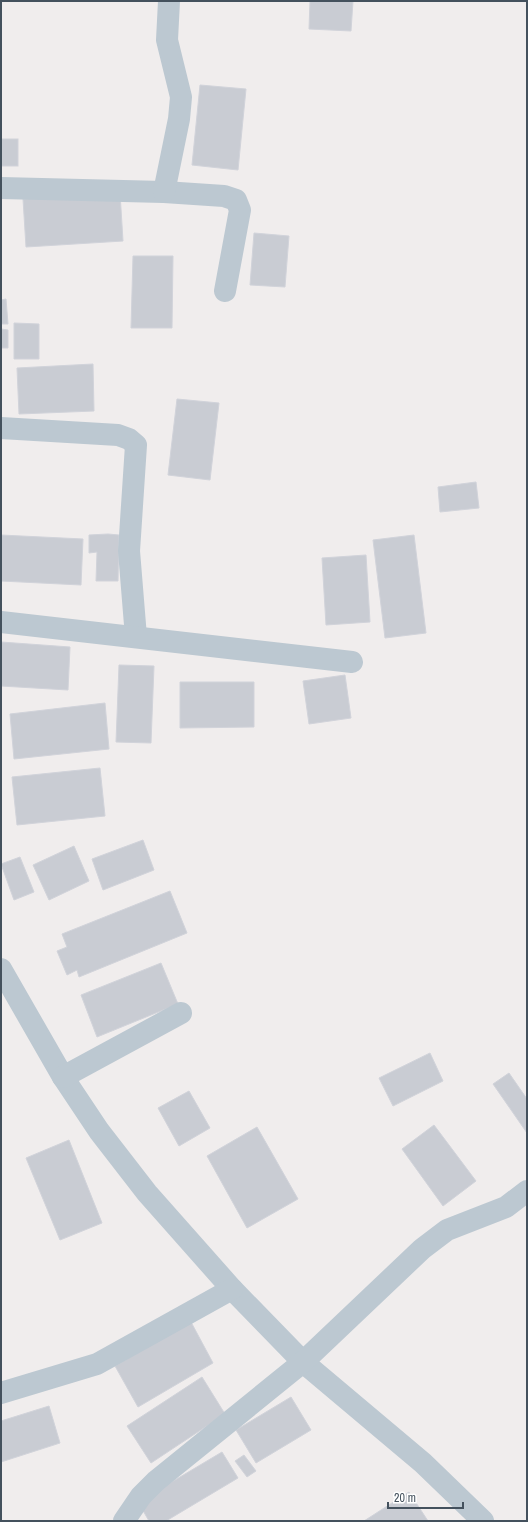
<svg xmlns="http://www.w3.org/2000/svg" width="528" height="1522" font-family="'Archivo Narrow',sans-serif">
	<style>
		.building { fill: #c9ccd3; stroke: #d1d3da }
		.lines { fill: none; stroke-linecap: round; stroke-linejoin: round }
		.minor { stroke: #bcc8d1; stroke-width: 22 }
	</style>
	<rect width="100%" height="100%" fill="#f0eded"/>
	<!-- building -->
	<g class="building">
		<polygon points="310,1 353,1 351,31 309,29"/>
		<polygon points="200,85 246,89 238,170 192,165"/>
		<rect x="1" y="139" width="17" height="27"/>
		<polygon points="120,193 123,241 26,247 23,199"/>
		<polygon points="254,233 289,236 285,287 250,285"/>
		<polygon points="133,256 173,256 172,328 131,328"/>
		<polygon points="6,299 8,324 1,324 1,300"/>
		<polygon points="14,323 39,324 39,359 14,359"/>
		<polygon points="1,329 8,330 8,348 1,348"/>
		<polygon points="93,364 94,411 19,414 17,368"/>
		<polygon points="177,399 219,403 210,480 168,475"/>
		<polygon points="476,482 479,508 440,512 438,487"/>
		<polygon points="108,534 119,535 118,581 96,581 97,552 89,553 89,535"/>
		<polygon points="1,535 83,539 81,585 1,581"/>
		<polygon points="414,535 426,633 385,638 373,540"/>
		<polygon points="366,555 370,622 326,625 322,558"/>
		<polygon points="1,642 70,647 68,690 1,686"/>
		<polygon points="119,665 154,666 151,743 116,742"/>
		<polygon points="345,675 351,718 309,724 303,681"/>
		<polygon points="180,682 254,682 254,727 180,728"/>
		<polygon points="105,703 109,749 14,759 10,714"/>
		<polygon points="100,768 105,816 17,825 12,777"/>
		<polygon points="143,840 154,870 103,890 92,859"/>
		<polygon points="74,846 89,881 49,900 33,865"/>
		<polygon points="20,857 34,892 14,900 1,864"/>
		<polygon points="170,891 187,933 79,977 77,970 67,975 57,951 67,947 62,934"/>
		<polygon points="161,963 178,1004 97,1037 81,995"/>
		<polygon points="430,1053 443,1081 393,1106 379,1078"/>
		<polygon points="509,1073 527,1099 527,1133 493,1084"/>
		<polygon points="189,1091 210,1128 179,1146 158,1108"/>
		<polygon points="434,1125 476,1181 443,1206 402,1149"/>
		<polygon points="257,1127 298,1199 247,1228 207,1156"/>
		<polygon points="69,1140 102,1223 60,1240 26,1158"/>
		<polygon points="191,1322 213,1363 138,1407 115,1366"/>
		<polygon points="202,1377 225,1414 151,1463 127,1426"/>
		<polygon points="291,1397 311,1430 256,1463 236,1430"/>
		<polygon points="49,1406 60,1443 1,1462 1,1421"/>
		<polygon points="222,1452 238,1478 166,1521 149,1521 138,1502"/>
		<polygon points="244,1455 256,1471 247,1477 235,1461"/>
		<polygon points="409,1492 428,1521 364,1521"/>
	</g>
	<g class="lines">
		<!-- minor -->
		<g class="minor">
			<polyline points="1,188 164,192 224,196 236,200 240,210 225,291"/>
			<polyline points="164,192 179,119 181,97 167,40 169,1"/>
			<polyline points="1,428 118,435 129,439 136,445 129,551 136,637"/>
			<polyline points="1,622 352,662"/>
			<polyline points="1,969 63,1077 99,1131 147,1193 232,1289 303,1362 423,1463 483,1521"/>
			<polyline points="63,1077 181,1013"/>
			<polyline points="1,1393 97,1364 232,1289"/>
			<polyline points="124,1521 141,1496 156,1481 303,1362 422,1249 447,1230 506,1207 527,1191"/>
		</g>
	</g>
	<!-- border -->
	<rect width="528" height="1522" fill="none" stroke="#44515d" stroke-width="4"/>
	<!-- scale -->
	<path d="M388 1502v6h75v-6" fill="none" stroke="#44515d" stroke-width="2"/>
	<text x="394" y="1502" font-size="12" fill="#44515d" stroke="#ffffff" stroke-width="3" paint-order="stroke">20 m</text>
</svg>
